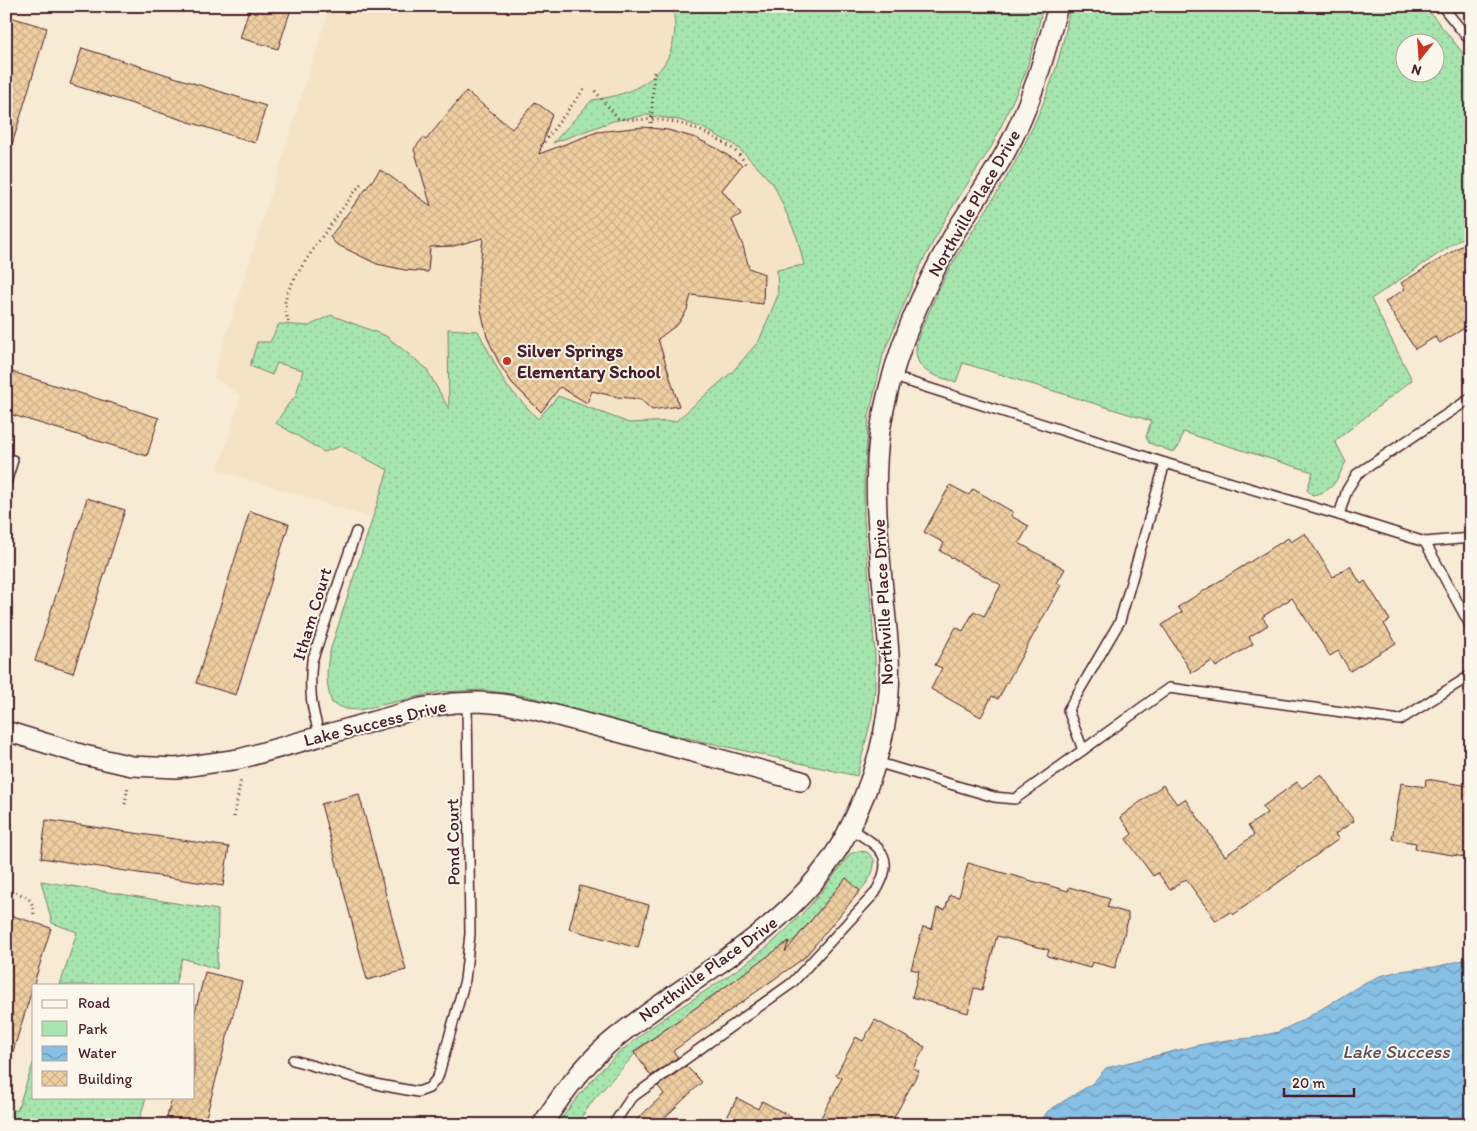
<svg xmlns="http://www.w3.org/2000/svg" width="1477" height="1131" font-family="Itim,sans-serif">
	<style>
		.built { fill: #f5e3c6 }
		.green { fill: url(#green-dots); stroke: #78826c; fill-rule: evenodd }
		.water { fill: url(#water-waves); stroke: #6e809b }
		.building { fill: url(#building-cross-hatch); stroke: #4a1f2b }
		.lines { fill: none; stroke-linecap: round; stroke-linejoin: round }
		.service-casing { stroke: #4a1f2b; stroke-width: 12 }
		.minor-casing { stroke: #4a1f2b; stroke-width: 22 }
		.path { stroke: #4a1f2b; stroke-width: 3; stroke-dasharray: 1 4; stroke-linecap: butt }
		.service { stroke: #fbf7ec; stroke-width: 9 }
		.minor { stroke: #fbf7ec; stroke-width: 19 }
		.poi-dot { fill: #c8321e; stroke: #fbf7ec; stroke-width: 2 }
		.labels { text-anchor: middle; dominant-baseline: central; stroke-width: 4; stroke-linejoin: round; paint-order: stroke }
		.street-label { font-size: 18px; fill: #4a1f2b; stroke: #fbf7ec }
		.poi-label { font-size: 18px; font-weight: bold; fill: #4a1f2b; stroke: #fbf7ec; text-anchor: start }
		.water-label { font-size: 19px; font-style: italic; fill: #5c4f63; stroke: #fbf7ec }
	</style>
	<defs>
		<pattern id="green-dots" width="8" height="8" patternUnits="userSpaceOnUse" patternTransform="scale(1.25)"><rect width="8" height="8" fill="#a6e6ae"/><path d="M2 2h.1M6 6h.1" fill="none" stroke="#90c596" stroke-width="1.8" stroke-linecap="round"/></pattern>
		<pattern id="water-waves" width="16" height="10" patternUnits="userSpaceOnUse" patternTransform="scale(1.25)"><rect width="16" height="10" fill="#86c0e5"/><path d="M0 5q4-4 8 0t8 0" fill="none" stroke="#709bba"/></pattern>
		<pattern id="building-cross-hatch" width="8" height="8" patternUnits="userSpaceOnUse" patternTransform="scale(1.25)"><rect width="8" height="8" fill="#efcfa1"/><path d="M0 0l8 8M0 8l8-8" fill="none" stroke="#ceb18b"/></pattern>
	</defs>
	<rect width="100%" height="100%" fill="#f7ebd6"/>
	<filter id="ink" filterUnits="userSpaceOnUse"><feTurbulence type="fractalNoise" baseFrequency=".02" numOctaves="2"/><feDisplacementMap in="SourceGraphic" scale="10" xChannelSelector="R" yChannelSelector="G"/><feConvolveMatrix kernelMatrix="1 2 1 2 8 2 1 2 1" color-interpolation-filters="sRGB"/></filter>
	<g filter="url(#ink)">
		<!-- built -->
		<polygon class="built" points="330,6 929,6 820,739 379,520 218,470 241,396 213,377"/>
		<!-- green -->
		<g class="green">
			<path d="M 672,6 L 1043,6 L 1036,37 L 1025,74 L 992,146 L 950,211 L 919,268 L 883,355 L 869,416 L 864,478 L 864,519 L 875,654 L 875,686 L 872,716 L 857,776 L 625,724 L 527,696 L 482,690 L 439,692 L 359,710 L 346,709 L 332,703 C 325,684 326,667 331,648 L 388,470 L 341,446 L 324,452 L 276,423 L 289,403 L 296,396 L 303,370 L 277,363 L 272,375 L 250,366 L 257,342 L 270,342 L 279,324 L 309,326 L 331,315 L 386,336 L 426,368 L 449,409 L 448,329 L 478,331 L 506,385 L 538,419 L 558,396 L 629,423 L 676,421 L 733,371 L 759,341 L 778,295 L 777,270 L 804,265 L 797,237 L 774,185 L 744,153 L 733,144 L 703,128 L 679,120 L 646,115 L 613,121 L 553,143 L 592,100 C 635,95 675,75 675,25 C 675,19 673,12 672,6 Z"/>
			<path d="M 1070,6 L 1425,6 L 1471,63 L 1471,232 L 1371,299 L 1412,380 L 1335,441 L 1346,462 C 1336,480 1334,492 1312,495 L 1307,490 L 1313,472 L 1183,432 L 1178,448 L 1173,452 L 1149,443 L 1146,437 L 1151,421 L 963,363 L 956,382 C 940,377 918,374 916,353 C 915,340 923,325 928,314 C 935,298 942,281 951,266 C 973,228 1000,192 1020,153 C 1044,107 1063,57 1070,6 ZM 1404,42 L 1434,42 L 1434,72 L 1404,72 Z"/>
			<path d="M 858,851 L 867,852 L 874,859 C 875,873 869,880 860,891 L 846,879 L 796,938 L 779,952 L 714,995 L 727,1013 L 712,1024 L 699,1006 L 634,1051 L 635,1054 L 594,1099 L 576,1125 L 557,1125 C 577,1097 598,1070 625,1048 C 678,1003 743,974 792,924 C 814,903 832,878 850,854 Z"/>
			<polygon points="41,881 218,910 217,969 182,958 175,985 60,985 77,932 52,923"/>
			<polygon points="34,1061 34,1097 146,1097 138,1125 6,1125 6,1107 17,1111"/>
		</g>
		<!-- water -->
		<polygon class="water" points="1471,958 1471,1125 1038,1125 1048,1111 1093,1083 1106,1068 1199,1045 1227,1040 1252,1038 1278,1032 1303,1020 1366,982 1380,976 1399,971 1435,967"/>
		<!-- building -->
		<g class="building">
			<polygon points="250,6 292,6 278,49 240,38"/>
			<polygon points="10,17 47,28 11,148 6,147 6,30"/>
			<polygon points="82,48 266,106 255,143 70,84"/>
			<polygon points="466,91 512,129 535,102 552,114 539,154 597,132 643,127 668,130 696,138 718,149 742,165 722,190 741,214 732,220 743,246 749,268 764,274 763,304 691,295 687,310 678,324 658,339 679,406 652,410 640,399 617,397 592,391 587,403 560,387 541,412 512,383 500,365 487,337 481,310 478,284 483,238 454,246 430,247 428,272 405,270 377,264 340,246 335,243 330,237 380,170 387,174 431,206 414,149 423,138 426,140"/>
			<polygon points="1471,240 1471,324 1440,343 1435,337 1415,349 1385,302 1405,289 1401,283"/>
			<polygon points="6,370 159,418 147,456 6,413"/>
			<polygon points="950,485 969,495 973,489 1013,512 1011,516 1029,526 1019,543 1065,569 1057,583 1061,585 998,699 992,696 981,717 931,689 942,668 935,665 956,627 963,631 974,611 984,616 1001,585 940,551 944,543 924,532"/>
			<polygon points="87,498 125,510 73,673 35,661"/>
			<polygon points="250,511 289,524 236,695 196,683"/>
			<polygon points="1305,533 1333,577 1350,566 1361,584 1365,581 1390,620 1384,624 1396,643 1350,671 1338,651 1330,656 1292,598 1262,617 1268,625 1249,637 1253,644 1216,667 1212,661 1192,673 1162,625 1182,612 1178,607 1288,538 1291,542"/>
			<polygon points="1321,774 1354,821 1335,834 1339,839 1233,915 1230,912 1216,921 1186,879 1170,890 1158,873 1153,876 1126,839 1132,834 1120,817 1163,785 1177,804 1185,799 1225,856 1254,835 1248,826 1267,813 1262,807 1297,782 1302,788"/>
			<polygon points="1426,779 1469,786 1467,793 1471,794 1471,858 1415,849 1416,843 1392,839 1401,783 1425,787"/>
			<polygon points="359,794 406,970 367,980 321,804"/>
			<polygon points="46,820 229,847 223,886 41,858"/>
			<polygon points="968,863 1068,891 1069,887 1110,899 1107,907 1128,913 1128,920 1115,968 1092,962 1090,968 1047,956 1049,950 997,936 982,990 974,988 968,1013 912,997 919,971 911,969 923,927 932,929 937,908 945,910 950,895 959,897"/>
			<polygon points="846,878 860,891 804,958 673,1051 678,1057 651,1076 634,1052 789,941 785,952"/>
			<polygon points="580,886 649,905 638,948 569,929"/>
			<polygon points="13,916 51,928 11,1058 6,1057 6,939"/>
			<polygon points="205,972 242,981 206,1117 204,1125 165,1125 172,1097 194,1097 194,1016"/>
			<polygon points="875,1020 925,1047 913,1068 919,1071 890,1125 817,1125 842,1078 836,1075 856,1037 863,1041"/>
			<polygon points="686,1066 702,1082 657,1125 631,1125 664,1094 658,1086"/>
			<polygon points="737,1098 758,1109 762,1101 806,1125 723,1125"/>
		</g>
		<g class="lines">
			<!-- service casing -->
			<g class="service-casing">
				<g id="service">
					<polyline points="1442,6 1471,42"/>
					<polyline points="891,376 1165,463 1339,515 1425,542 1471,538"/>
					<polyline points="6,483 13,460"/>
					<polyline points="1339,515 1347,490 1357,474 1471,398"/>
					<polyline points="1425,542 1471,627"/>
					<path d="M 320,735 C 311,709 309,689 312,661 L 356,532"/>
					<polyline points="1083,750 1068,710 1120,621 1165,463"/>
					<polyline points="876,762 994,797 1015,799 1169,688 1400,720 1471,675"/>
					<polyline points="293,1060 380,1085 418,1092 429,1088 438,1077 465,980 470,934 467,703"/>
					<path d="M 613,1125 L 631,1098 L 792,983 L 875,893 C 897,856 881,847 849,828"/>
				</g>
			</g>
			<!-- minor casing -->
			<g class="minor-casing">
				<g id="minor">
					<polyline points="6,731 84,755 132,766 176,768 239,759 421,708 454,703 479,702 504,704 536,710 801,781"/>
					<path d="M 542,1125 C 563,1092 587,1060 618,1036 C 697,972 796,928 846,835 C 869,791 886,741 889,692 C 891,661 887,630 884,600 C 879,545 872,487 880,431 C 891,360 920,293 956,231 C 972,205 990,180 1005,153 C 1031,106 1044,58 1058,6"/>
				</g>
			</g>
			<!-- path -->
			<g class="path">
				<path d="M 595,91 L 618,118 C 634,121 651,118 668,121 C 690,124 739,144 746,166"/>
				<polyline points="651,128 654,71"/>
				<polyline points="541,146 584,89"/>
				<path d="M 288,322 C 287,316 285,309 285,303 C 286,280 346,205 362,182"/>
				<polyline points="125,804 128,785"/>
				<polyline points="234,817 241,779"/>
				<path d="M 6,890 C 25,895 34,896 34,918"/>
			</g>
			<!-- service -->
			<use href="#service" class="service"/>
			<!-- minor -->
			<use href="#minor" class="minor"/>
		</g>
	</g>
	<!-- markers -->
	<circle class="poi-dot" cx="507" cy="361" r="5"/>
	<g class="labels">
		<!-- street labels -->
		<g class="street-label">
			<text transform="translate(974 203) rotate(-60)">Northville Place Drive</text>
			<text transform="translate(883 602) rotate(-93)">Northville Place Drive</text>
			<text transform="translate(312 614) rotate(-73)">Itham Court</text>
			<text transform="translate(375 723) rotate(-14)">Lake Success Drive</text>
			<text transform="translate(453 842) rotate(-91)">Pond Court</text>
			<text transform="translate(708 969) rotate(-36)">Northville Place Drive</text>
		</g>
		<!-- poi labels -->
		<g class="poi-label">
			<text x="517" y="351">Silver Springs<tspan x="517" dy="21">Elementary School</tspan></text>
		</g>
		<!-- water labels -->
		<g class="water-label">
			<text x="1396" y="1051">Lake Success</text>
		</g>
	</g>
	<!-- margin -->
	<rect width="1477" height="1131" fill="none" stroke="#fbf7ec" stroke-width="25"/>
	<rect x="12" y="12" width="1452" height="1106" fill="none" stroke="#4a1f2b" stroke-width="2" filter="url(#ink)"/>
	<!-- legend -->
	<rect x="32" y="984" width="162" height="115" fill="#fbf7ec" stroke="#b4a19f"/>
	<rect x="42" y="1000" width="25" height="8" fill="#fbf7ec" stroke="#b4a19f"/>
	<text x="78" y="1008" font-size="15" fill="#4a1f2b">Road</text>
	<rect x="42" y="1021" width="25" height="15" fill="#a6e6ae" stroke="#b4a19f"/>
	<text x="78" y="1034" font-size="15" fill="#4a1f2b">Park</text>
	<rect x="42" y="1046" width="25" height="15" fill="url(#water-waves)" stroke="#b4a19f"/>
	<text x="78" y="1058" font-size="15" fill="#4a1f2b">Water</text>
	<rect x="42" y="1071" width="25" height="15" fill="url(#building-cross-hatch)" stroke="#b4a19f"/>
	<text x="78" y="1084" font-size="15" fill="#4a1f2b">Building</text>
	<!-- north arrow -->
	<g transform="translate(1420 58) rotate(197)"><circle r="24" fill="#fbf7ec" stroke="#b4a19f"/>
	<path d="M0-4L9 19L0 12L-9 19Z" fill="#c8321e"/>
	<text y="-8" font-size="14" font-weight="bold" text-anchor="middle" fill="#4a1f2b">N</text>
	</g>
	<!-- scale -->
	<path d="M1284 1088v8h70v-8" fill="none" stroke="#4a1f2b" stroke-width="2.5"/>
	<text x="1292" y="1088" font-size="15" fill="#4a1f2b" stroke="#fbf7ec" stroke-width="4" paint-order="stroke">20 m</text>
</svg>
